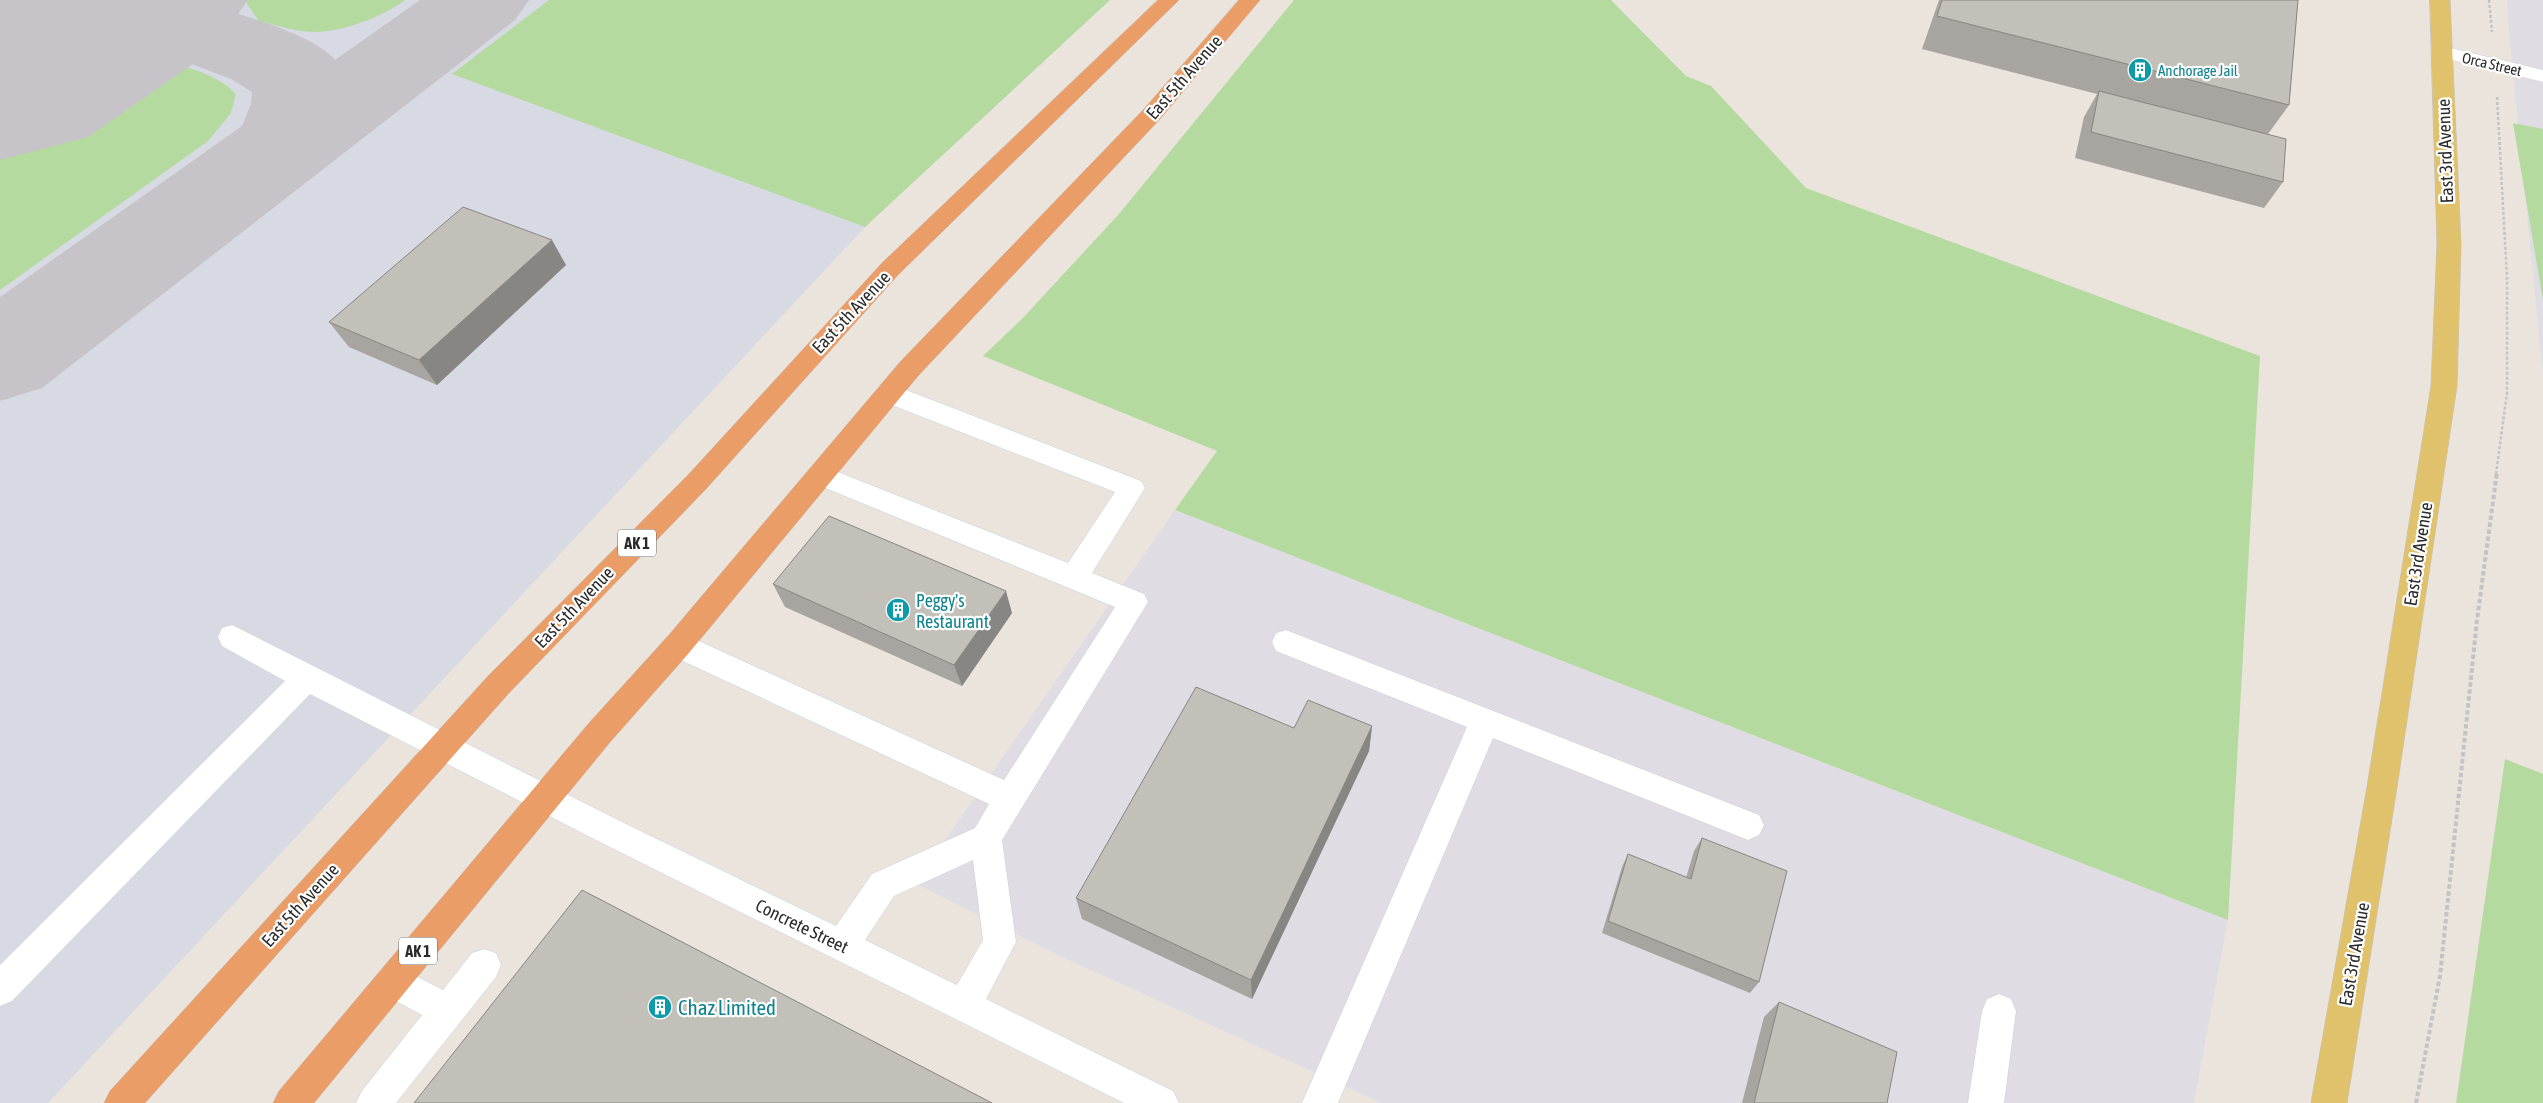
<svg xmlns="http://www.w3.org/2000/svg" width="2543" height="1103" font-family="'Asap Condensed',sans-serif">
	<style>
		.industrial { fill: #dfdde3 }
		.airport { fill: #d8dae3 }
		.green { fill: #b5daa0 }
		.lines { fill: none; stroke-linecap: round; stroke-linejoin: round }
		.taxiway { fill: #c6c4c8; fill-rule: evenodd }
		.runway { fill: #c6c4c8; fill-rule: evenodd }
		.minor-casing { stroke: #cccfda; stroke-width: 1 }
		.major-casing { stroke: #c3c3c3; stroke-width: 1 }
		.highway-casing { stroke: #c3c3c3; stroke-width: 1 }
		.path-far1 { stroke: #c3c3c3; stroke-width: 2.5; stroke-dasharray: 3 2; stroke-linecap: butt }
		.path { stroke: #c3c3c3; stroke-width: 4; stroke-dasharray: 4.5 2.5; stroke-linecap: butt }
		.minor { fill: #fff; fill-rule: evenodd }
		.major { fill: #e0c26c; fill-rule: evenodd }
		.highway { fill: #eb9d67; fill-rule: evenodd }
		.wall { fill: #a8a49f }
		.shaded-wall { fill: #888682 }
		.building { fill: #c3bfb9; stroke: #888682 }
		.labels { text-anchor: middle; dominant-baseline: central; stroke-width: 4.5; stroke-linejoin: round; paint-order: stroke }
		.far-street-label { font-size: 15px; fill: #2a2a2a; stroke: #fff }
		.far-culture-label { font-size: 15px; fill: #0d838f; stroke: #fff; text-anchor: start }
		.shield { fill: #fff; stroke: #6a6a6a; stroke-width: 1 }
		.shield-label { font-size: 16px; font-weight: bold; fill: #2a2a2a }
		.street-label { font-size: 18px; fill: #2a2a2a; stroke: #fff }
		.culture-label { font-size: 18px; fill: #0d838f; stroke: #fff; text-anchor: start }
		.near-culture-label { font-size: 21px; fill: #0d838f; stroke: #fff; text-anchor: start }
	</style>
	<rect width="100%" height="100%" fill="#eae4dd"/>
	<!-- industrial -->
	<g class="industrial">
		<polygon points="2507,0 2543,0 2543,375 2509,31"/>
		<polygon points="1175,510 2228,920 2194,1103 1381,1103 1056,954 915,883"/>
	</g>
	<!-- airport -->
	<polygon class="airport" points="0,0 1110,0 865,227 48,1103 0,1103"/>
	<!-- green -->
	<g class="green">
		<path d="M 247,0 L 405,0 C 383,17 340,33 312,32 C 294,31 276,25 259,21 L 247,4 Z"/>
		<polygon points="549,0 1110,0 865,227 452,74"/>
		<polygon points="1294,0 1611,0 1686,76 1711,86 1806,188 2260,356 2228,920 1175,510 1217,451 983,356 1022,319 1119,214"/>
		<path d="M 177,64 C 199,71 220,77 236,94 L 231,113 L 208,141 L 0,290 L 0,150 L 114,74 L 130,70 Z"/>
		<polygon points="2513,123 2543,129 2543,300"/>
		<polygon points="2505,759 2543,774 2543,1103 2456,1103"/>
	</g>
	<g class="lines">
		<!-- taxiway -->
		<path class="taxiway" d="M 164,0 C 201,0 313,31 335,60 L 420,0 L 529,0 L 515,20 L 42,388 L 0,401 L 0,297 L 242,126 L 251,104 L 252,92 L 231,79 L 178,59 L 165,58 L 130,62 L 55,91 L 20,100 L 0,95 L 0,42 C 53,22 108,4 164,0 Z"/>
		<!-- runway -->
		<polygon class="runway" points="0,0 248,0 213,50 88,137 0,160"/>
		<!-- minor casing -->
		<g class="minor-casing">
			<g id="minor">
				<polygon points="2442,46 2543,70 2543,82 2435,56 2432,52 2435,48"/>
				<path d="M 888,383 L 1141,481 L 1145,488 L 1092,573 L 1144,594 L 1148,602 L 1002,840 L 1016,942 L 986,999 L 1173,1091 L 1179,1103 L 1124,1103 L 600,842 L 310,694 L 12,1001 L 0,1006 L 0,965 L 285,681 L 222,646 L 218,637 L 222,628 L 232,625 L 622,822 L 836,926 L 872,874 L 975,828 L 989,804 L 668,654 L 664,645 L 668,636 L 678,633 L 688,636 L 1004,780 L 1115,607 L 811,482 L 807,475 L 811,468 L 820,465 L 1068,563 L 1115,492 L 879,400 L 875,393 L 879,386 ZM 973,860 L 983,940 L 957,985 L 865,940 L 894,896 Z"/>
				<polygon points="1286,630 1759,815 1764,825 1759,835 1748,840 1493,738 1338,1103 1302,1103 1467,727 1276,651 1272,642 1276,633"/>
				<polygon points="484,949 496,953 501,965 496,977 396,1103 356,1103 362,1091 422,1015 381,993 376,981 381,969 393,964 443,990 472,953"/>
				<polygon points="1999,994 2011,999 2016,1011 2004,1103 1968,1103 1982,1011 1987,999"/>
			</g>
		</g>
		<!-- major casing -->
		<g class="major-casing">
			<polygon id="major" points="2430,0 2450,0 2461,244 2457,386 2397,787 2347,1103 2311,1103 2367,787 2431,386 2437,244"/>
		</g>
		<!-- highway casing -->
		<g class="highway-casing">
			<g id="highway">
				<polygon points="1158,0 1179,0 898,275 706,489 509,693 145,1103 104,1103 110,1091 489,675 688,475 882,263"/>
				<polygon points="1239,0 1260,0 1160,119 918,376 688,654 611,741 314,1103 273,1103 279,1091 589,723 668,636 900,362 1144,109"/>
			</g>
		</g>
		<!-- path-far1 -->
		<g class="path-far1">
			<polyline points="2489,0 2492,32"/>
			<polyline points="2496,474 2507,393 2507,278 2497,97"/>
		</g>
		<!-- path -->
		<polyline class="path" points="2416,1103 2440,976 2477,620 2497,472"/>
		<!-- minor -->
		<use href="#minor" class="minor"/>
		<!-- major -->
		<use href="#major" class="major"/>
		<!-- highway -->
		<use href="#highway" class="highway"/>
	</g>
	<!-- wall -->
	<g class="wall">
		<polygon points="1939,0 2298,0 2289,105 2268,134 2283,182 2264,208 2075,158 2084,117 2097,94 1922,49"/>
		<polygon points="566,265 437,385 349,347 329,322"/>
		<polygon points="773,584 1012,613 962,686 785,607"/>
		<polygon points="1372,726 1369,751 1252,999 1082,919 1076,898 1294,728"/>
		<polygon points="1702,838 1759,982 1750,993 1602,933 1622,867 1628,854 1686,878 1694,851"/>
		<polygon points="1779,1002 1887,1103 1742,1103 1764,1017"/>
	</g>
	<!-- shaded-wall -->
	<g class="shaded-wall">
		<polygon points="552,240 566,265 437,385 419,360"/>
		<polygon points="1006,591 1012,613 962,686 954,665"/>
		<polygon points="1372,726 1369,751 1252,999 1251,980"/>
	</g>
	<!-- building -->
	<g class="building">
		<polygon points="1942,0 2298,0 2289,105 1937,16"/>
		<polygon points="2099,91 2286,139 2283,182 2091,132"/>
		<polygon points="463,207 552,240 419,360 329,322"/>
		<polygon points="829,516 1006,591 954,665 773,584"/>
		<polygon points="1196,687 1294,728 1308,700 1372,726 1251,980 1076,898"/>
		<polygon points="1702,838 1787,871 1759,982 1608,921 1628,854 1691,879"/>
		<polygon points="582,890 992,1103 414,1103"/>
		<polygon points="1779,1002 1897,1052 1887,1103 1754,1103"/>
	</g>
	<!-- icons -->
	<defs>
		<g id="building-disc" transform="scale(1.25)"><circle r="9.5" fill="#0f9aa8" stroke="#fff"/><path d="M-4-6H4V6H1V3H-1V6H-4ZM-2.5-4.3h1.7v1.8h-1.7ZM.8-4.3h1.7v1.8H.8ZM-2.5-1h1.7V.8h-1.7ZM.8-1h1.7V.8H.8Z" fill="#fff"/></g>
	</defs>
	<g fill-rule="evenodd">
		<use href="#building-disc" x="2140" y="70"/>
		<use href="#building-disc" x="898" y="610"/>
		<use href="#building-disc" x="660" y="1007"/>
	</g>
	<g class="labels">
		<!-- far-street labels -->
		<g class="far-street-label">
			<text transform="translate(2492 64) rotate(13)">Orca Street</text>
		</g>
		<!-- far-culture labels -->
		<g class="far-culture-label">
			<text x="2158" y="70">Anchorage Jail</text>
		</g>
		<!-- shield labels -->
		<g class="shield">
			<rect x="618" y="529.5" width="38" height="27" rx="4"/>
			<rect x="399" y="937.5" width="38" height="27" rx="4"/>
		</g>
		<g class="shield-label">
			<text x="637" y="543">AK 1</text>
			<text x="418" y="951">AK 1</text>
		</g>
		<!-- street labels -->
		<g class="street-label">
			<text transform="translate(1184 77) rotate(-49)">East 5th Avenue</text>
			<text transform="translate(2445 151) rotate(-92)">East 3rd Avenue</text>
			<text transform="translate(851 312) rotate(-47)">East 5th Avenue</text>
			<text transform="translate(2418 554) rotate(-81)">East 3rd Avenue</text>
			<text transform="translate(574 607) rotate(-46)">East 5th Avenue</text>
			<text transform="translate(300 905) rotate(-48)">East 5th Avenue</text>
			<text transform="translate(802 926) rotate(26)">Concrete Street</text>
			<text transform="translate(2354 954) rotate(-80)">East 3rd Avenue</text>
		</g>
		<!-- culture labels -->
		<g class="culture-label">
			<text x="916" y="600">Peggy's<tspan x="916" dy="21">Restaurant</tspan></text>
		</g>
		<!-- near-culture labels -->
		<g class="near-culture-label">
			<text x="678" y="1007">Chaz Limited</text>
		</g>
	</g>
</svg>
